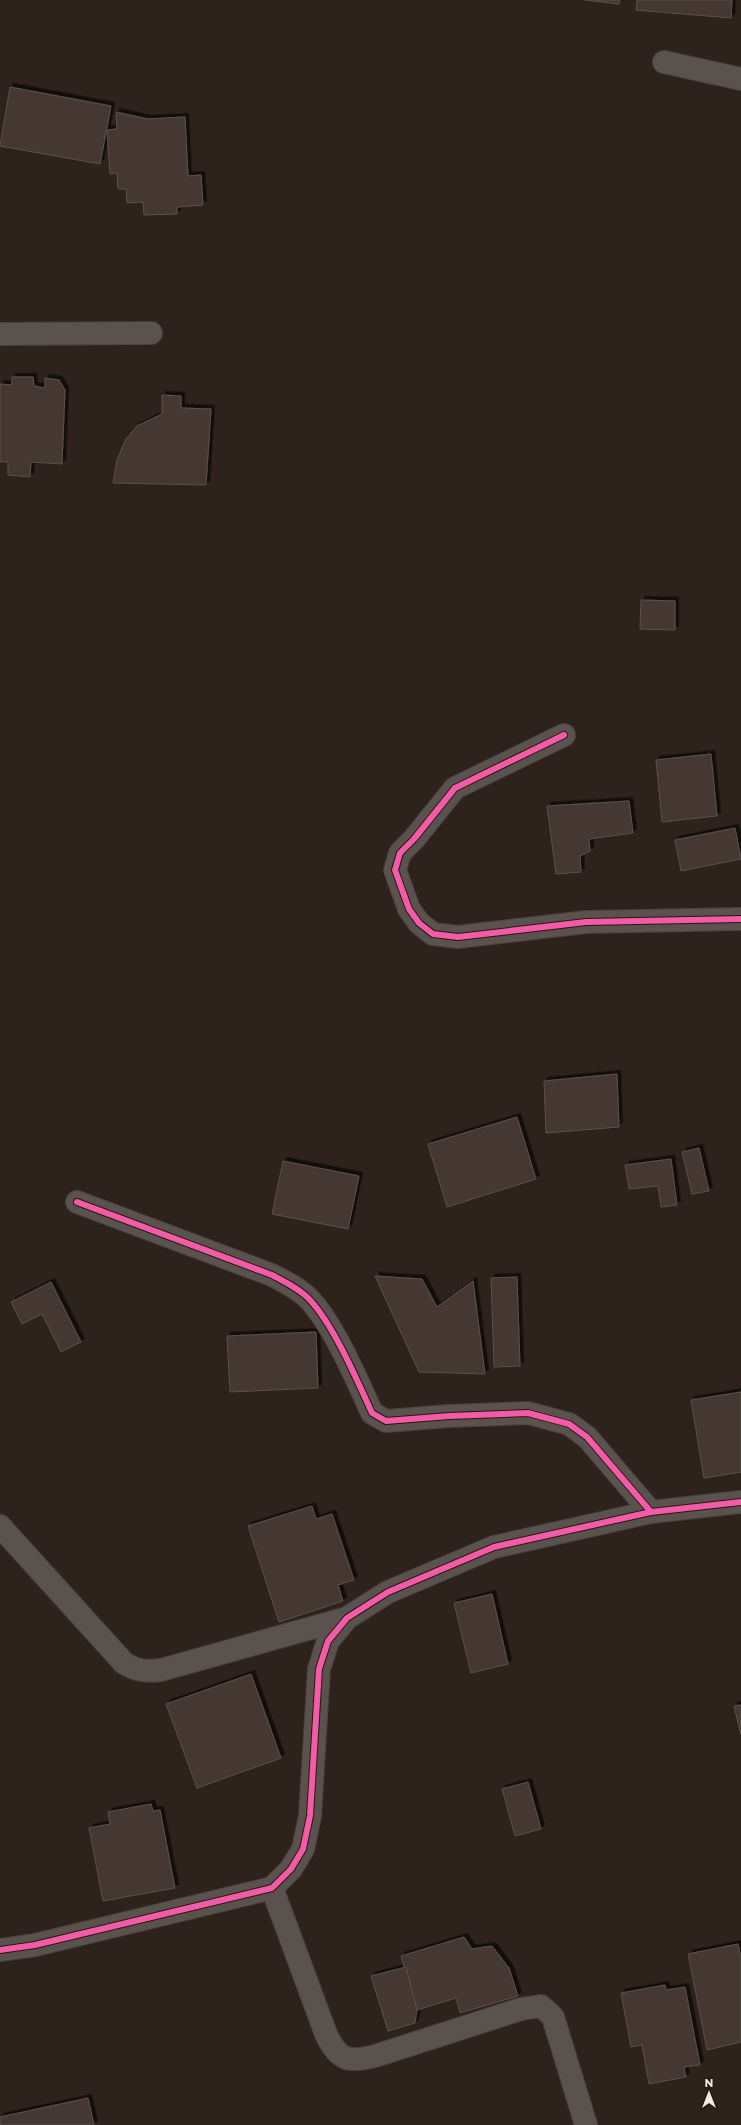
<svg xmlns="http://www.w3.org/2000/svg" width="741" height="2125" font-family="Montserrat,sans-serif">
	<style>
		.building { fill: #453830; stroke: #5a514b; filter: url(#shadow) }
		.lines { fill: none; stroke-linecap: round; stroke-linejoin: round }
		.street-casing { stroke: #49403c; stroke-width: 24 }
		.street { stroke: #5a524e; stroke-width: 22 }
		.cycleway-casing { stroke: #29180d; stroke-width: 8 }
		.cycleway { stroke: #f35aa7; stroke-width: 6 }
	</style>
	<defs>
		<filter id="shadow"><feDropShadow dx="3.5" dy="-3.5" stdDeviation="0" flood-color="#0009"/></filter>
	</defs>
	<rect width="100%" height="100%" fill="#2d221c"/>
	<!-- building -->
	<g class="building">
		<polygon points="585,0 620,0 619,4"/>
		<polygon points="637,0 732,0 731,18 636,10"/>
		<polygon points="10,87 111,106 100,164 0,146"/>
		<polygon points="116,112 148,119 185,117 188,176 201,175 203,205 177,207 177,214 144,215 143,202 127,203 126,189 118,189 117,173 110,174 107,130 117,129"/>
		<polygon points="12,377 33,377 34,386 45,388 45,378 59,380 65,390 62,464 31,462 30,477 8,475 8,462 0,462 0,384 12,385"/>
		<polygon points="162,395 181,396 181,408 211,409 206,485 113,483 117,460 126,439 137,426 162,414"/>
		<polygon points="641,600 675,601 675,630 640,629"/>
		<polygon points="711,754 717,816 662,822 656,760"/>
		<polygon points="629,801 633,833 589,839 590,851 580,856 581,872 556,874 547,806"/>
		<polygon points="735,828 741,859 681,871 675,840"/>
		<polygon points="617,1074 619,1127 546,1133 544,1081"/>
		<polygon points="517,1117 536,1179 447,1207 428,1144"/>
		<polygon points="699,1148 709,1191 692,1194 682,1152"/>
		<polygon points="671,1159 677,1205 661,1207 658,1186 629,1189 625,1165"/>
		<polygon points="283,1161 359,1176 348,1229 272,1214"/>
		<polygon points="375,1276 422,1279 437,1307 473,1281 485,1374 419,1372"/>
		<polygon points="517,1277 520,1366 494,1367 491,1278"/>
		<polygon points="51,1282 81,1342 61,1352 42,1314 22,1324 11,1302"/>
		<polygon points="316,1332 318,1388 230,1392 227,1336"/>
		<polygon points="741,1392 741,1472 704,1478 691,1400"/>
		<polygon points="312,1506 316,1519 332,1514 354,1580 338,1585 343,1601 279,1622 248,1526"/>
		<polygon points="492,1594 508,1664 471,1673 454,1603"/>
		<polygon points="251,1674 281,1758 197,1788 166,1704"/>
		<polygon points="741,1705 741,1735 734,1706"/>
		<polygon points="528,1782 541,1829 515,1836 502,1789"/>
		<polygon points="151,1804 153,1811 160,1810 175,1888 103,1901 89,1828 110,1824 108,1812"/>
		<polygon points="464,1937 472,1949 492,1946 509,1968 518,1996 460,2013 456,1998 417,2010 401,1956"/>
		<polygon points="738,1944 741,1958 741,2042 707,2050 688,1954"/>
		<polygon points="406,1967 417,2010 415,2023 388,2031 371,1976"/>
		<polygon points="665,1985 666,1990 685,1987 700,2065 684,2067 686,2077 649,2084 642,2045 631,2047 621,1993"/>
		<polygon points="88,2098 94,2125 0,2125 0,2117"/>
	</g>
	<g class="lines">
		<!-- street casing -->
		<g class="street-casing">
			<g id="street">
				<polyline points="664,62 741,79"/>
				<polyline points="0,334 151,333"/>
				<polyline points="564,735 455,788 414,839 400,853 395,870 409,909 419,923 433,934 458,937 586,922 741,919"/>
				<path d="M 77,1202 L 272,1275 C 285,1282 300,1289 310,1300 C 334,1326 357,1380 372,1413 L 386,1421 L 449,1416 L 528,1413 L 569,1424 L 587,1437 L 651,1512"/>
				<path d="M 0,1526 L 124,1663 C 137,1671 146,1672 161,1670 L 347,1618"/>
				<path d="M 272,1888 L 326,2034 C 338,2060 348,2063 375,2056 L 521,2009 L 541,2006 L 553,2017 L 586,2125"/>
				<polyline points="0,1950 35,1945 272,1888 291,1869 303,1849 310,1816 319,1669 328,1641 347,1618 388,1592 494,1547 651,1512 741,1502"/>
			</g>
		</g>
		<!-- street -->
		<use href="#street" class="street"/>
		<!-- cycleway casing -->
		<g class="cycleway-casing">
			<g id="cycleway">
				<polyline points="564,735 455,788 414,839 400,853 395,870 409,909 419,923 433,934 458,937 586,922 741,919"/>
				<path d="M 77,1202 L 272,1275 C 285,1282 300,1289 310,1300 C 334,1326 357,1380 372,1413 L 386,1421 L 449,1416 L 528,1413 L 569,1424 L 587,1437 L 651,1512"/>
				<polyline points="0,1950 35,1945 272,1888 291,1869 303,1849 310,1816 319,1669 328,1641 347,1618 388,1592 494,1547 651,1512 741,1502"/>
			</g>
		</g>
		<!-- cycleway -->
		<use href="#cycleway" class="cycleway"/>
	</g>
	<!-- north arrow -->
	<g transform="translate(709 2093)" stroke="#29180d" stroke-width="3" paint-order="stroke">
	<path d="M0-3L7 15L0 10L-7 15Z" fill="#f6eae2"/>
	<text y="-6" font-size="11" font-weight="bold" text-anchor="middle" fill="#f6eae2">N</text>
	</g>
</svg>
